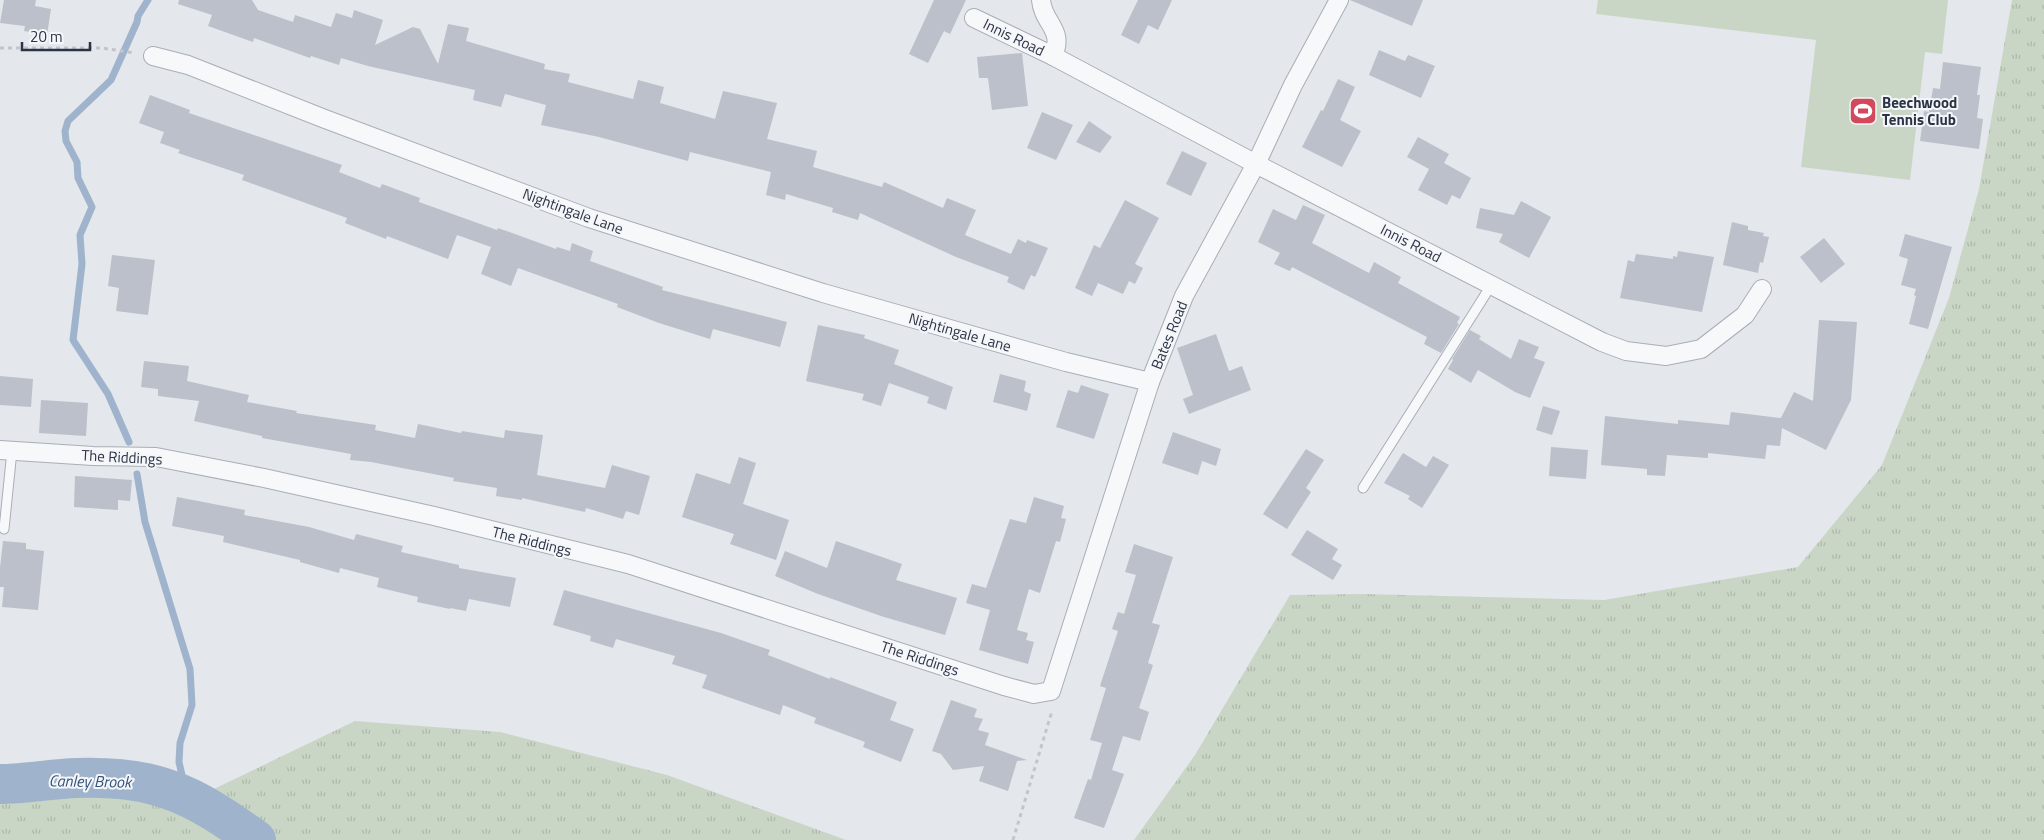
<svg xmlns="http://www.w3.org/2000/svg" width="2044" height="840" font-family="'Titillium Web',sans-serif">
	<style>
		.grass { fill: url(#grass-tufts) }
		.pitch { fill: #c9d6c5 }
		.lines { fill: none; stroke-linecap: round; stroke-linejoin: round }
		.stream { stroke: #9fb4cc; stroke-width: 7 }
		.river { stroke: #9fb4cc; stroke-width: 40 }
		.building { fill: #bbc0ca }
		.service-casing { stroke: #a9aeb7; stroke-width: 11 }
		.minor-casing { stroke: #a9aeb7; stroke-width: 20 }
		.path { stroke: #c2c5cb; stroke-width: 3; stroke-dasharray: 4 4; stroke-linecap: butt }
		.service { stroke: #f7f8fa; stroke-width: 9 }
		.minor { stroke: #f7f8fa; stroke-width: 18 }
		.labels { text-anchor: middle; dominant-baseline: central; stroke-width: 4; stroke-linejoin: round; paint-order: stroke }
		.street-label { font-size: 15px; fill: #2b3445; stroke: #f4f6f9 }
		.poi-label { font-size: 15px; font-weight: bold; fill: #2b3445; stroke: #f4f6f9; text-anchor: start }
		.water-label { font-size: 16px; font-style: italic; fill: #34527a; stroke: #f4f6f9 }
	</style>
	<defs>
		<pattern id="grass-tufts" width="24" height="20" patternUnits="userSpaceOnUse" patternTransform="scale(1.25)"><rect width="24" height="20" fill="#c9d6c5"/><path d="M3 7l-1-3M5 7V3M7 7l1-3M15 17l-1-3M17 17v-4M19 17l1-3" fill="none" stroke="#adb8ab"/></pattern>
	</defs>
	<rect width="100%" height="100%" fill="#e4e7ec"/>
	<!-- grass -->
	<g class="grass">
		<polygon points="2012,0 2044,0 2044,840 1134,840 1195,755 1290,595 1363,594 1604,600 1798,567 1882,465 1949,298 1979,189"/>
		<path d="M 355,721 L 500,732 L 667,775 L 846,840 L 0,840 L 0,784 C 26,784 52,778 78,778 C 119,778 153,782 191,800 Z"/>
	</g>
	<!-- pitch -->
	<polygon class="pitch" points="1598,0 1948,0 1942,54 1925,52 1910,180 1801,167 1816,40 1596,14"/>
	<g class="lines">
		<!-- stream -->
		<g class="stream">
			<polyline points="129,442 108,394 73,340 82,264 80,235 92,207 78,178 77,162 66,141 65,131 68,121 111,80 137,22 138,16 148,0"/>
			<polyline points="137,474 145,522 190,669 192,705 180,743 179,762 184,784 191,800"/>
		</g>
		<!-- river -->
		<path class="river" d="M 0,784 C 25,784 51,779 76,778 C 107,777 141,779 170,790 C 200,800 231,822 256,840"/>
	</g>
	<!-- building -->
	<g class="building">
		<polygon points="4,0 36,0 35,6 51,9 47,35 24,31 25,26 0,23"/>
		<polygon points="179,0 252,0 258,10 293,22 295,15 331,27 336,13 352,18 354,10 383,20 375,45 413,27 420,29 438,64 448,24 469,28 466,41 545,64 544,69 570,74 568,82 633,99 638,80 664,87 660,103 715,119 723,91 777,103 767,139 817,151 813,167 882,187 884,182 943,208 947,198 976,210 965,235 1011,254 1018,239 1026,243 1027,240 1048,248 1035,277 1031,275 1024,290 1007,282 1009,277 956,257 860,213 858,220 832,212 833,208 786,194 785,200 766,195 771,172 690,152 688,161 599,137 541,125 546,105 505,94 501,107 473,100 475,90 368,66 341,58 339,65 311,56 310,58 254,38 253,42 208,26 212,15 178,4"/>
		<polygon points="934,0 966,0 950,34 944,31 928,63 909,54"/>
		<polygon points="1138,0 1172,0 1158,30 1148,25 1139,44 1121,35"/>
		<polygon points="1350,0 1423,0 1412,26"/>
		<polygon points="1379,50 1405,61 1408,55 1435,66 1421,98 1369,75"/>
		<polygon points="1022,53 1028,106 992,110 988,78 979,78 977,57"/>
		<polygon points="1943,62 1981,67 1977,95 1980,95 1977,118 1983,119 1979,149 1920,141 1924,111 1929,112 1933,88 1940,89"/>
		<polygon points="1338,79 1355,87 1340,120 1361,131 1342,167 1302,147 1321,110 1323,111"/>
		<polygon points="150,95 190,110 189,113 342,165 339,172 380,188 382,184 420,198 419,202 497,230 498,228 556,249 557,247 570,251 572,243 593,251 590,261 663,287 662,290 787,322 780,347 713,329 710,339 659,323 617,307 618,304 518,268 511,286 481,274 491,247 457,235 448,259 387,236 386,239 345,223 347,218 242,180 244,175 178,153 180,150 160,143 164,132 139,123"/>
		<polygon points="1042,112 1073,125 1056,160 1027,148"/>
		<polygon points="1089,121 1112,137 1100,153 1076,142"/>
		<polygon points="1418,137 1449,154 1444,163 1471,178 1460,199 1452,195 1447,205 1418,190 1429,169 1407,157"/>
		<polygon points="1182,151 1207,163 1191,196 1166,184"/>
		<polygon points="1125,200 1159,218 1135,264 1143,268 1135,284 1129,281 1123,294 1098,283 1092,296 1075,288 1094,245 1100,248"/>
		<polygon points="1521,201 1551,217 1529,258 1499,242 1503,234 1476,228 1480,208 1514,215"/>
		<polygon points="1303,205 1325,215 1312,243 1369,273 1374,262 1401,277 1398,283 1460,317 1457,323 1459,324 1441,353 1424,344 1427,337 1292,267 1290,271 1274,264 1280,253 1258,242 1273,209 1296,220"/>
		<polygon points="1732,222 1748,226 1748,230 1764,233 1763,236 1769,237 1763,263 1760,262 1758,273 1723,265"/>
		<polygon points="1905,234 1952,247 1928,329 1909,324 1916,296 1914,295 1916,289 1901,285 1908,259 1899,256"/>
		<polygon points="1824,238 1845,264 1821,283 1800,257"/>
		<polygon points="1678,251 1714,257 1702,312 1620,298 1628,260 1634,262 1636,254 1673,259 1673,256 1677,257"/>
		<polygon points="112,255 155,260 148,315 116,311 119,288 108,286"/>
		<polygon points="1819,320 1857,322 1851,400 1826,450 1782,428 1780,446 1767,445 1765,459 1708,453 1708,458 1667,455 1665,476 1647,475 1647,469 1601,465 1605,416 1678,424 1678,420 1729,425 1731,412 1781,418 1794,392 1813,401"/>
		<polygon points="818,325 865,335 864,338 899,350 894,364 953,387 946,410 927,403 929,397 889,383 881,406 862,400 864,394 806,381"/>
		<polygon points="1470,330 1481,336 1479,339 1511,359 1519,339 1539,347 1534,358 1545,362 1530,398 1515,392 1478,370 1471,383 1448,369 1453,360 1452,359"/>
		<polygon points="1216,334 1229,371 1242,366 1251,390 1189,414 1183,399 1193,395 1177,348"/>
		<polygon points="144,361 189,366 187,381 249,395 247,402 297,411 296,413 376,425 375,430 415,438 418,424 461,433 462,431 504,438 505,430 543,435 537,475 605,488 612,465 650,476 639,515 626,511 623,519 586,508 585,512 522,498 522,500 496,496 497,488 453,481 454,478 371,462 350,460 351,454 262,438 262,436 194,421 199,401 158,396 158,389 141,387"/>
		<polygon points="1000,374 1026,381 1024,391 1031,394 1027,411 993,402"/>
		<polygon points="0,376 33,379 31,407 0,405"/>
		<polygon points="1081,385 1109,394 1094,439 1056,427 1068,390 1078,393"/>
		<polygon points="41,400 88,403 86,436 39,433"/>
		<polygon points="1543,406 1560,411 1552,435 1536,430"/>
		<polygon points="1173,432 1221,449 1216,466 1202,461 1198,475 1162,463"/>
		<polygon points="1551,447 1588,450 1586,479 1549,476"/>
		<polygon points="1306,449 1324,460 1306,488 1311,492 1287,529 1263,514"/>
		<polygon points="1403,453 1426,467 1433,456 1449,465 1422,508 1408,499 1410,496 1384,483"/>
		<polygon points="739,457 756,463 743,504 789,520 776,560 730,544 734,534 682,517 696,473 730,484"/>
		<polygon points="75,476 132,480 130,501 118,500 118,510 74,507"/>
		<polygon points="177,497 245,510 244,515 309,527 354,540 356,534 403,546 401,552 459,565 459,568 516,578 510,607 469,599 466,611 450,608 450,609 417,602 418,597 377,587 379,578 340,568 339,573 300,562 300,560 223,542 224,536 172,526"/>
		<polygon points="1034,497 1064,506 1061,518 1066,519 1060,542 1056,541 1040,593 1029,589 1017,630 1028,633 1026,640 1034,642 1028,664 979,650 990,610 966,603 972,584 986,588 1010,519 1026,523"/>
		<polygon points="1307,530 1338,549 1332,559 1342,565 1333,580 1291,555"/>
		<polygon points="3,541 26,543 26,549 44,551 38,610 2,607 4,587 0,587 0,568"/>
		<polygon points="836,541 902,564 896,580 957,598 945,635 881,616 818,594 775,576 785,551 827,568"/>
		<polygon points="1134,544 1173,557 1152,623 1160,625 1148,663 1153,665 1139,708 1149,712 1140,741 1123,736 1112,770 1124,774 1104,828 1074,818 1088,779 1091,780 1102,743 1090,740 1106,688 1100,686 1118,631 1112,629 1118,612 1124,614 1136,575 1125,572"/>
		<polygon points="564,590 721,633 770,650 768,655 830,679 830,677 897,702 890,720 914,729 901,762 863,747 865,742 814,723 816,718 783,705 780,715 702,688 707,675 672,664 675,656 616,639 613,648 590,641 591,636 553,625"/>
		<polygon points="951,700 977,709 974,717 983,719 978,730 989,733 985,745 1027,760 1017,761 1008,791 979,781 984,766 953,770 941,754 932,751"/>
	</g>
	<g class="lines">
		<!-- service casing -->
		<g class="service-casing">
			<g id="service">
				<polyline points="1363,488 1492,284"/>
				<polyline points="4,529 12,451"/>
			</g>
		</g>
		<!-- minor casing -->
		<g class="minor-casing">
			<g id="minor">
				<path d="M 1041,0 C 1043,24 1065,29 1053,56"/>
				<polyline points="974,18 1053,56 1256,164 1602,342 1626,351 1666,356 1701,349 1745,315 1762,289"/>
				<polyline points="153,56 188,65 325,119 589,218 823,293 1066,362 1150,382"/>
				<polyline points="0,450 93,456 156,457 264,478 434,516 628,564 1004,686 1034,694 1051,691 1150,382 1184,296 1256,164 1293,85 1339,0"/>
			</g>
		</g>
		<!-- path -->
		<g class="path">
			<polyline points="0,48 102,48 135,53"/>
			<polyline points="1013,840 1052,711"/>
		</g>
		<!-- service -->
		<use href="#service" class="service"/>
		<!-- minor -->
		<use href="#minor" class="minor"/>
	</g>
	<!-- icons -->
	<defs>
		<g id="stadium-square" transform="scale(1.4375)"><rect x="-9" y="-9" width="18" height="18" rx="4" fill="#d1495b" stroke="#f4f6f9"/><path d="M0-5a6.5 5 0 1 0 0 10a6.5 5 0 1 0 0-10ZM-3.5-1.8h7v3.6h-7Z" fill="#fff"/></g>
	</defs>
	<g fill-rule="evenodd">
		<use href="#stadium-square" x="1863" y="111"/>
	</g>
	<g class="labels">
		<!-- street labels -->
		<g class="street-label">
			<text transform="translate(1014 37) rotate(26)">Innis Road</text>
			<text transform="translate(573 211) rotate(20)">Nightingale Lane</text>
			<text transform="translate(1411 243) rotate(27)">Innis Road</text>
			<text transform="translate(960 332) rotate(16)">Nightingale Lane</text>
			<text transform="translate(1169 335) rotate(-68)">Bates Road</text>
			<text transform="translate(122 457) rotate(3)">The Riddings</text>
			<text transform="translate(532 541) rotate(14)">The Riddings</text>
			<text transform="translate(920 658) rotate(18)">The Riddings</text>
		</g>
		<!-- poi labels -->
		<g class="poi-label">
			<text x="1882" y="102">Beechwood<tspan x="1882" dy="17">Tennis Club</tspan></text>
		</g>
		<!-- water labels -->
		<g class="water-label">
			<text transform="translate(90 781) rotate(1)">Canley Brook</text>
		</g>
	</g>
	<!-- scale -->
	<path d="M22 42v8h68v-8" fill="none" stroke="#2b3445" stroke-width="2.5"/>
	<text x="30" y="42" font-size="15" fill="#2b3445" stroke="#f4f6f9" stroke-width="4" paint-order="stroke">20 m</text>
</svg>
